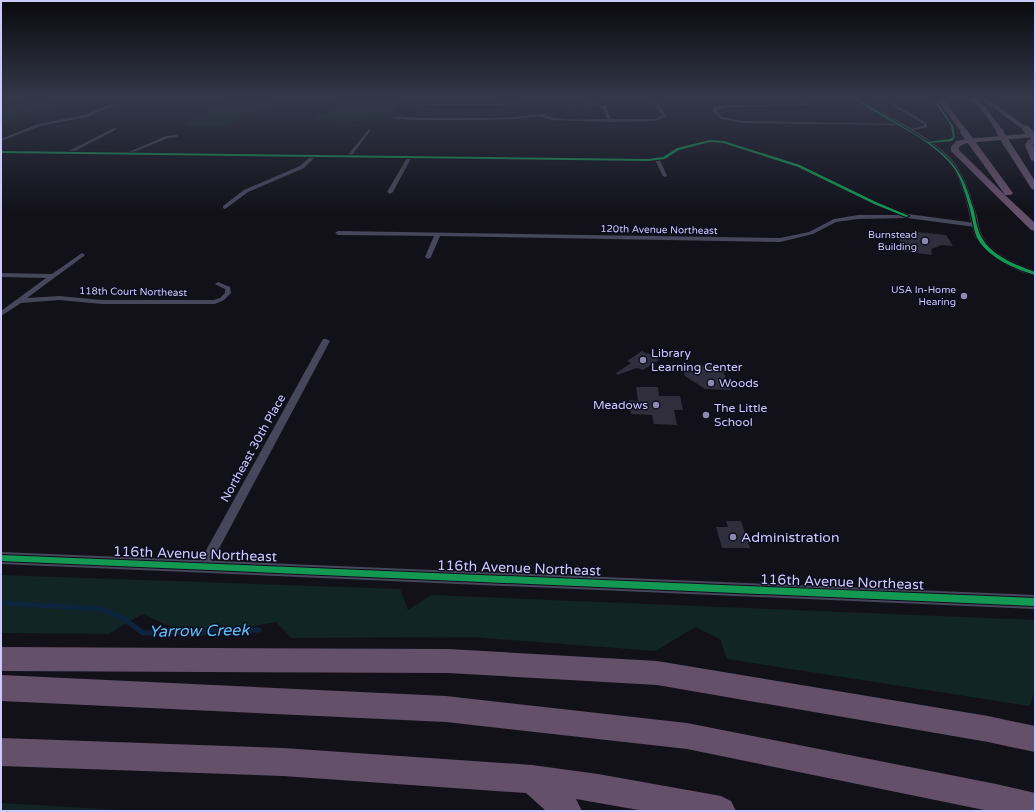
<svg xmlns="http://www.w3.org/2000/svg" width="1036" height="812" font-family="'Varela Round',sans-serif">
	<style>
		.green { fill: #102524 }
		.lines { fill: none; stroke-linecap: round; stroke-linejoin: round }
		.stream-far2 { stroke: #0d243e; stroke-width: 1.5 }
		.stream-far1 { stroke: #0d243e; stroke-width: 3.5 }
		.stream { stroke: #0d243e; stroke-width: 5 }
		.building { fill: #302e3d }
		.minor { fill: #46475b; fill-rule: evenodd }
		.tertiary { fill: #46475b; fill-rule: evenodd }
		.secondary { fill: #53536e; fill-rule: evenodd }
		.motorway { fill: #645069; fill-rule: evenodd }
		.motorway-bridge { stroke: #645069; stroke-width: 7 }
		.cycleway-casing { stroke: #0e0d1e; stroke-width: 2 }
		.cycleway { fill: #139951; fill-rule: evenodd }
		.poi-dot { fill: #8c8aae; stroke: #0e0d1e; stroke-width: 1.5 }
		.labels { text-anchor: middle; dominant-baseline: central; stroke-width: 3; stroke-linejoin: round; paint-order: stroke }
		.far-street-label { font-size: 10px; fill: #cdcbfe; stroke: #0e0d1e }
		.far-poi-label { font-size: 10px; fill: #cdcbfe; stroke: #0e0d1e; text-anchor: end }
		.poi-label { font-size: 12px; fill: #cdcbfe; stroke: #0e0d1e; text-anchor: start }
		.street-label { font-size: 12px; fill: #cdcbfe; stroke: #0e0d1e }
		.near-poi-label { font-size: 14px; fill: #cdcbfe; stroke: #0e0d1e; text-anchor: start }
		.near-street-label { font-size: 14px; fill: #cdcbfe; stroke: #0e0d1e }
		.near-water-label { font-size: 16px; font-style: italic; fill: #5cbffa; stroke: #0e0d1e }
	</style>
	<rect width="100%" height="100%" fill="#12111a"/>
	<!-- green -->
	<g class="green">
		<polygon points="232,99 281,99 259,112 227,125 184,125"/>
		<polygon points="311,99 404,99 389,117 373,118 345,124 315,120 318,115 329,112 335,106 334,102"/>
		<polygon points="25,102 61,103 1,125 1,111"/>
		<polygon points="1,575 400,589 408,610 431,595 1035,620 1035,689 1030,706 727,659 720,639 695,627 656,651 471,637 291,638 276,622 194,637 142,614 109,634 1,633"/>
		<polygon points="1,803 136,811 1,811"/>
	</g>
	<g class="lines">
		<!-- stream-far2 -->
		<polyline class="stream-far2" points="1,115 35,107 51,99"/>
		<!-- stream-far1 -->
		<polyline class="stream-far1" points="1,603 18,604"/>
		<!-- stream -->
		<polyline class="stream" points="2,603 102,609 123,618 143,633 259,630"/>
	</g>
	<!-- building -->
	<g class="building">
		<polygon points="917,232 946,235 953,246 942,245 931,249 932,255 901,251 899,238"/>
		<polygon points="642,351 647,354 648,353 659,360 643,370 637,368 617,375 616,373 631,363 627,361"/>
		<polygon points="682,365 721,366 731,390 705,389 685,376"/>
		<polygon points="636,387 658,387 659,396 680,396 683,410 674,410 677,425 654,424 652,415 631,414 629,400 638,401"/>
		<polygon points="726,521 741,521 750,548 722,548 716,527 728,527"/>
	</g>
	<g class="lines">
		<!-- minor -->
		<g class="minor">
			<polygon points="10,99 10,101 1,102 1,100"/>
			<polygon points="526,99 535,99 493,106 401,104 493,104"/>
			<path d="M 592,99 L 597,99 L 591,103 L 606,106 L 611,119 L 655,119 L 662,116 L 652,99 L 656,99 L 666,116 L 656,121 L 610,122 L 551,120 L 540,116 L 515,119 L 478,120 L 410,120 L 390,118 C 397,115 417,118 426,118 C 474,117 551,123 592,99 ZM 588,104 L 603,108 L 607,119 C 587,119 563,122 544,115 Z"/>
			<polygon points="802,99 806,99 809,102 808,106 727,107 717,109 716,111 723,117 743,121 897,124 895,125 743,123 721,119 712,111 715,107 727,105 806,104"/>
			<polygon points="889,102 891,102 927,123 927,127 906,132 906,130 923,126 924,124 889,104"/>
			<polygon points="112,104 115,105 87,117 40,126 1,141 1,139 38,124 85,115"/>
			<path d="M 114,128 L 117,129 L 73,152 L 129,152 L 166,136 L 177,135 L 178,137 L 168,138 L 134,152 L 348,155 L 369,129 L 371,130 L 352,155 L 648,159 L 663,157 L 676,148 L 710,140 L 723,141 L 801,165 L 877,202 L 908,214 L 975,223 L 978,225 L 975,227 L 907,218 L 858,219 L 836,222 L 813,234 L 780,242 L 440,236 L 431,257 L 428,259 L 425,257 L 434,236 L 338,235 L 335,233 L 338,231 L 780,238 L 809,232 L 834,219 L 858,215 L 899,215 L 873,204 L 797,167 L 723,143 C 709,142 692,144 679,150 C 672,153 668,159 660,160 L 667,176 L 665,177 L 663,176 L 655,160 L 411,158 L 393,192 L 390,194 L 387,192 L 407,158 L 315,157 L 304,168 L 248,192 L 225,209 L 223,208 L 223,206 L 244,190 L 300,166 L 310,157 L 1,153 L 1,151 L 67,152 Z"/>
			<polygon points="82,253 85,255 84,256 27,298 59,296 102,300 214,300 220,298 225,293 225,289 215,284 218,282 230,287 231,293 224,300 215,304 102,304 59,300 21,303 1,316 1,311 46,278 1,277 1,273 52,274"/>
			<polygon points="323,339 326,339 330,341 207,571 203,572 199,571 197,567 199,563"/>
		</g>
		<!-- tertiary -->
		<g class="tertiary">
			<path d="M 854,99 L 859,99 C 888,116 931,136 953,161 C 966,177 971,197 977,216 C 978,223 980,231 983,237 C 992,255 1017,264 1035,271 L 1035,276 C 1011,270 989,257 975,237 C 969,216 966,192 955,172 C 937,139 883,122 854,99 Z"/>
			<polygon points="1,552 1035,595 1035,609 1,564"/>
		</g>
		<!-- secondary -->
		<polygon class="secondary" points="1032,99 1035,99 1035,102 1033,102"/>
		<!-- motorway -->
		<g class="motorway">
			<polygon points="937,99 943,99 968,132 966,133 962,133"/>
			<polygon points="971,99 977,99 986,108 1004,132 1002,133 998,133 982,110"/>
			<polygon points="981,99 988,99 1029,129 1024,130"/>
			<polygon points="1035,133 1035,137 967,143 962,145 959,147 959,150 1005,195 976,154 977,152 983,152 1013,193 1011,195 1005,195 1035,223 1035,231 1031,230 951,151 951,147 956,141 967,139"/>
			<polygon points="1035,138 1035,143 1033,145 1035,150 1035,162 1031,160 1025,145 1028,140"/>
			<polygon points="1004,142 1010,142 1035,181 1035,191 1031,188 1003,144"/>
			<polygon points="1,647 448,649 657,661 988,716 1035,726 1035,752 988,742 657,685 448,673 1,671"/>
			<polygon points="1,675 446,696 687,723 996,784 1035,793 1035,811 989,811 687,749 446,722 1,701"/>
			<polygon points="1,738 283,748 532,765 598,774 721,796 731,801 736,811 644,811 576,799 582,811 546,811 526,793 283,776 1,766"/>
		</g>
		<!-- motorway-bridge -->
		<g class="motorway-bridge">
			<polyline points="1026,129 1035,138"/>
			<polyline points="964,132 980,154"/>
			<polyline points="1000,132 1007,144"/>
		</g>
		<!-- cycleway casing -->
		<g class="cycleway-casing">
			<g id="cycleway">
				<path d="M 855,99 L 858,99 L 928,142 L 950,139 L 953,137 L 951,126 L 933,99 L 935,99 L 953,126 L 955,137 L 952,141 L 930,143 C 959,165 964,178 974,211 C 976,220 977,230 982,238 C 992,256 1016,265 1035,272 L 1035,275 C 1015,269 988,258 977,238 C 975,233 974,228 973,223 C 971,214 969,205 966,196 C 962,184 958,171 948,161 C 923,134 885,121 855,99 Z"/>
				<polygon points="710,140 724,141 800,165 876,202 909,216 906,217 874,204 798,167 723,143 710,142 679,150 665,159 648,161 1,153 1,151 648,159 663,157 677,148"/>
				<polygon points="1,555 1035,598 1035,606 1,561"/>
			</g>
		</g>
		<!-- cycleway -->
		<use href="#cycleway" class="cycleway"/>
	</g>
	<!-- sky -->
	<linearGradient id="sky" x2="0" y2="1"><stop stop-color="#0a090e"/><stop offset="0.46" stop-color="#333849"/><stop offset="1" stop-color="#333849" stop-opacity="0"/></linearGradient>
	<rect width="1036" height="213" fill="url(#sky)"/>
	<!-- markers -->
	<g class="poi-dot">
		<circle cx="925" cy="241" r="4"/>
		<circle cx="964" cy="296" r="4"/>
		<circle cx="643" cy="360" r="4"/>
		<circle cx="711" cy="383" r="4"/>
		<circle cx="656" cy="405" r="4"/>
		<circle cx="706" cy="415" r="4"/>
		<circle cx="733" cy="537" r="4"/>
	</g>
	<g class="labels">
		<!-- far-street labels -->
		<g class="far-street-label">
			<text transform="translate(659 230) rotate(1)">120th Avenue Northeast</text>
			<text transform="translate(133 292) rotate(1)">118th Court Northeast</text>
		</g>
		<!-- far-poi labels -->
		<g class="far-poi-label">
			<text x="917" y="235">Burnstead<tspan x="917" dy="12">Building</tspan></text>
			<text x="956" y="290">USA In-Home<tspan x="956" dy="12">Hearing</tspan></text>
		</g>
		<!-- poi labels -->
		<g class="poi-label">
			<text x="651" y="353">Library<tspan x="651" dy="14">Learning Center</tspan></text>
			<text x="719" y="383">Woods</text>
			<text x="648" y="405" text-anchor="end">Meadows</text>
			<text x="714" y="408">The Little<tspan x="714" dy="14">School</tspan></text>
		</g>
		<!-- street labels -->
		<g class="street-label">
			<text transform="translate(253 448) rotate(-61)">Northeast 30th Place</text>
		</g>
		<!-- near-poi labels -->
		<g class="near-poi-label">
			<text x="741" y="537">Administration</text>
		</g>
		<!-- near-street labels -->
		<g class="near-street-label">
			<text transform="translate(195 554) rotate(2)">116th Avenue Northeast</text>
			<text transform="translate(519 568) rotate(2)">116th Avenue Northeast</text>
			<text transform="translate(842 582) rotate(2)">116th Avenue Northeast</text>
		</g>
		<!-- near-water labels -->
		<g class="near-water-label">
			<text transform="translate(199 631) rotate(-1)">Yarrow Creek</text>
		</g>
	</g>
	<!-- border -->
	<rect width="1036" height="812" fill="none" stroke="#cdcbfe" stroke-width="4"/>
</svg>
